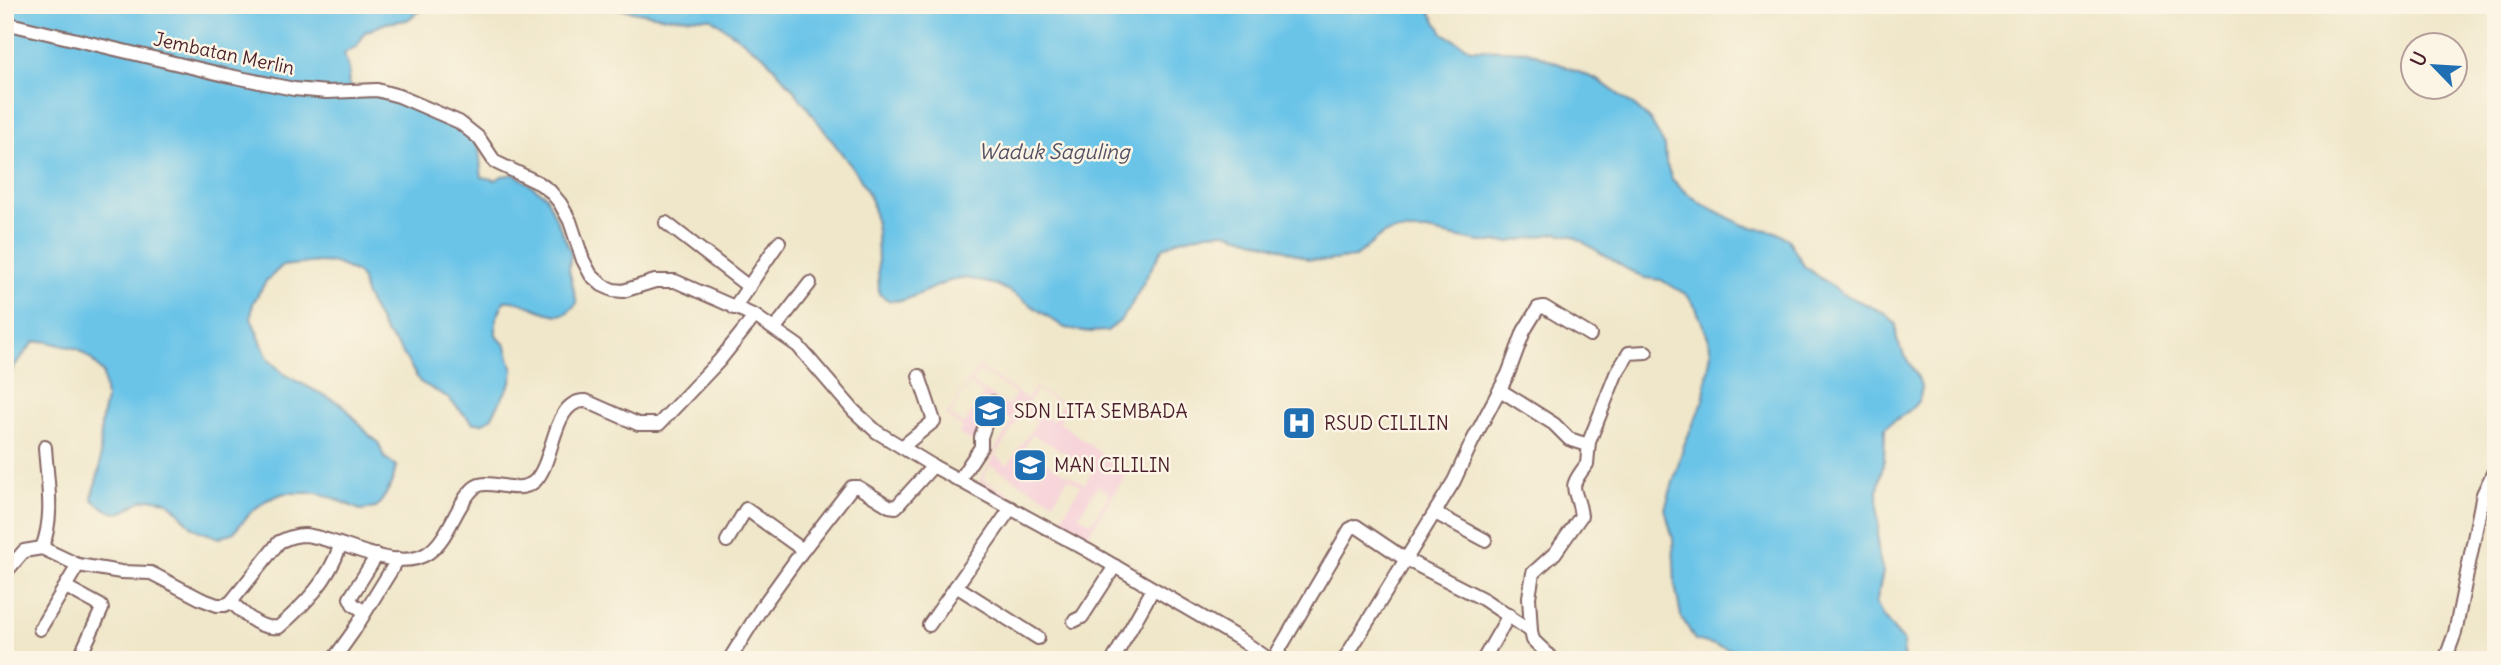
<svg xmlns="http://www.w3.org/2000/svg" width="2501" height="665" font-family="Delius,sans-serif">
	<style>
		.built { fill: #f6cfd8; fill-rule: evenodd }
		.water { fill: #6bc4e8; stroke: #5a728a; stroke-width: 2 }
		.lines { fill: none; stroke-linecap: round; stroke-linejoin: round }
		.minor-casing { stroke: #846563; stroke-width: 16 }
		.minor { stroke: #fff; stroke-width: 12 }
		.labels { text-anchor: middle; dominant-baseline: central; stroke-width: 5; stroke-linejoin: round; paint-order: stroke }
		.street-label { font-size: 19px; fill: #4a1f2b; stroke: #fcf5e5 }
		.poi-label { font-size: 19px; fill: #4a1f2b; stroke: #fcf5e5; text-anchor: start }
		.water-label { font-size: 21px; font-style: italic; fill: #545164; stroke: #fcf5e5 }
	</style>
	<rect width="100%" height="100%" fill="#fcf5e5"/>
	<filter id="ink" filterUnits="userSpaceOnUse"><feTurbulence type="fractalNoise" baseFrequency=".0143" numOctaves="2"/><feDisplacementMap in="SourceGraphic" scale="14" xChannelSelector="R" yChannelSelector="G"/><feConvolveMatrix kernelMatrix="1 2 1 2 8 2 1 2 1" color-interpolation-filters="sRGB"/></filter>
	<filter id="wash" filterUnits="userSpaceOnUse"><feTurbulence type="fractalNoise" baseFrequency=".00686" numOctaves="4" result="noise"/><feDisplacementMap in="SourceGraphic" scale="28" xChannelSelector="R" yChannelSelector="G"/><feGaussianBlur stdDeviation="1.57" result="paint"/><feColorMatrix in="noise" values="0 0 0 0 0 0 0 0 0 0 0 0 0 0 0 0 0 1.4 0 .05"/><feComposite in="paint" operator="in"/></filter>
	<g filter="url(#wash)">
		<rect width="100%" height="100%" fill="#f0e7ca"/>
		<!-- built -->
		<path class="built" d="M 979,367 L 1027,399 L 1035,387 L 1062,402 L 1067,407 L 1059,422 L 1127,473 L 1083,543 L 979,481 L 999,447 L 995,452 L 958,434 L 963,428 L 946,416 ZM 979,370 L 1016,394 L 1008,406 L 971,382 ZM 969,384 L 984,393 L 964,425 L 949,415 ZM 1036,389 L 1062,404 L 1053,421 L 1027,405 ZM 1023,412 L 1037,422 L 1008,465 L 995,456 ZM 1000,414 L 1013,421 L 995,450 L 982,442 ZM 1032,434 L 1093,469 L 1085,484 L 1023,450 ZM 990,465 L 1054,502 L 1068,478 L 1081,486 L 1058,523 L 983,479 ZM 1097,486 L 1110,494 L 1091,523 L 1079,516 Z"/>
		<!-- water -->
		<g class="water">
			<path d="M 5,5 L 429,5 L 407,20 L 386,23 L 365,32 L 357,46 L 344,53 L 350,74 L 348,81 L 350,87 C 387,102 454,108 477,145 C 481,152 480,168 482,177 L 496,180 L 502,176 L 515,174 L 546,196 L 571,252 L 569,270 L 577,303 C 573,307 568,313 564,314 C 549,319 522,298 504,301 L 496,319 L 496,335 L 506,346 L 513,371 L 511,382 L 491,418 L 483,423 L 473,423 L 447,397 L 420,382 L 400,349 L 385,332 L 365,294 L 362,280 L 357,273 L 335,263 L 319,262 L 282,266 L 266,281 L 253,303 L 251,318 L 268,359 L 285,375 L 343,405 L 370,436 L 378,442 L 384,457 L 396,466 C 394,481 386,496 376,508 L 360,510 L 331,497 L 317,493 L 284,493 L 267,500 L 252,511 L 234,532 L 220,538 C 212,535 202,533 194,528 C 180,519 177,498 151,499 C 125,500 129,529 93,500 L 92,496 L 100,468 L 101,424 L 106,399 L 103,373 L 92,360 L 77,349 L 44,341 L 34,342 L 14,366 L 5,384 Z"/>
			<path d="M 599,5 L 1426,5 L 1443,33 L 1471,49 L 1528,51 L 1598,80 L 1636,107 L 1650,120 L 1665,146 L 1666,163 L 1672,179 L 1683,190 L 1702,204 L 1743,225 L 1776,232 L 1788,239 L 1804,266 L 1843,294 L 1885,313 L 1896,324 C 1896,329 1896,335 1897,340 C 1904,363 1937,386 1912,408 C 1904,416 1894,419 1885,428 L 1884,459 L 1878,490 L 1878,553 L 1883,572 L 1876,603 L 1883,617 L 1903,640 L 1904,660 L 1789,660 L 1788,657 L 1741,652 L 1695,640 L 1681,616 L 1675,585 L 1673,539 L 1665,509 L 1684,445 L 1703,401 L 1711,352 L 1708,337 L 1696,308 L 1687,295 L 1661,280 L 1645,278 L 1627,269 L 1573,236 L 1557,233 L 1510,242 L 1479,242 L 1427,231 L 1396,231 L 1383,234 L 1355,257 L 1325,261 L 1308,259 L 1277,247 L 1226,232 L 1207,233 L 1176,241 L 1162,249 L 1129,309 L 1120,321 L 1107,331 L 1090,332 L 1065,328 L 1013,293 L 997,285 L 966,278 L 949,281 L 905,300 L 890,301 L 879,294 L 877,231 L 872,201 L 858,175 L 793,89 L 764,56 L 711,18 L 665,17 Z"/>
		</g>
	</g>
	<g filter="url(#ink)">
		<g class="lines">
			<!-- minor casing -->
			<g class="minor-casing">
				<g id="minor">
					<polyline points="5,23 225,75 294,89 327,92 377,90 399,96 459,122 479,138 495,162 539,183 550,191 560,203 570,221 583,260 591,275 602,285 613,290 623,291 655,281 675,281 755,316 798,346 854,411 877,432 933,466 1087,550 1238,638 1270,660"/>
					<polyline points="666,223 749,287"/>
					<polyline points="734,308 779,242"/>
					<polyline points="775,328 810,283"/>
					<polyline points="1500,390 1554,424 1569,439 1588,445"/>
					<polyline points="902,447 934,421 919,376"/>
					<polyline points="959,480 981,447 981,437 993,402"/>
					<polyline points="1435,513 1485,540"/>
					<polyline points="727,541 746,509 803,550 852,487 858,487 889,506 896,507 933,466"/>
					<path d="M 42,548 C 55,514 47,482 45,447"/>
					<path d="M 5,573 L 24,551 L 42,548 L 78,565 L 121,572 L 151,573 L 201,599 L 217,605 L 225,605 L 231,602 L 279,542 C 287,538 295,535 304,535 C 338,537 395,575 428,553 C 449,539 456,504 474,488 C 488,476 517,497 535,481 C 555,461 552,399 586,401 L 638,424 L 659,424 L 719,361 L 755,316"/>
					<polyline points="956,586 1038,638"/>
					<polyline points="66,587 101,606 102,609 80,656"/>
					<path d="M 231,602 C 245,614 258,630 279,627 C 305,604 329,580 340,546"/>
					<polyline points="365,612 353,604 350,598 377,555"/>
					<polyline points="1074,621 1082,617 1115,566"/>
					<polyline points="929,625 1011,508"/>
					<polyline points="40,629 78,565"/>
					<path d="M 1531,631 L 1529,597 L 1533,573 L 1555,553 L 1581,516 C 1578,487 1564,493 1587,464 L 1589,442 L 1616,374 L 1629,353 L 1646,352"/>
					<polyline points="333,660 353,632 398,559"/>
					<polyline points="729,660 762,607 803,550"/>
					<polyline points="1113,660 1153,589"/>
					<polyline points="1273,660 1350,529 1356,526 1405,559 1483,599 1531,631 1533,640 1554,660"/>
					<polyline points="1344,660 1454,481 1472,442 1508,374 1524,331 1538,308 1544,307 1590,335"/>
					<polyline points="1483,660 1509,615"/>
					<polyline points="2445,660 2455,633 2483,494 2496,467"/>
				</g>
			</g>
			<!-- minor -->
			<use href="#minor" class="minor"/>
		</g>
	</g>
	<!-- icons -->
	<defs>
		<g id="school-square" transform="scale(1.75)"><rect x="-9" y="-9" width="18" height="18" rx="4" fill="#1f6fb2" stroke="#fcf5e5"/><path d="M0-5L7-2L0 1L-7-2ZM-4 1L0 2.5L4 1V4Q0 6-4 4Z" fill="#fff"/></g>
		<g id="hospital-square" transform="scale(1.75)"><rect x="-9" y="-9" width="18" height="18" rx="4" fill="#1f6fb2" stroke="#fcf5e5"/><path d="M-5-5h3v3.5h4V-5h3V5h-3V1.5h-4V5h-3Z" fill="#fff"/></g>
	</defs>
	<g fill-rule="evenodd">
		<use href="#school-square" x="990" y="411"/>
		<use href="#hospital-square" x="1299" y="423"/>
		<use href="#school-square" x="1030" y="465"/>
	</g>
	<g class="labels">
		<!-- street labels -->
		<g class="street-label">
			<text transform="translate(224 53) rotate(12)">Jembatan Merlin</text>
		</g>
		<!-- poi labels -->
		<g class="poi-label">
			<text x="1014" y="411">SDN LITA SEMBADA</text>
			<text x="1324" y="423">RSUD CILILIN</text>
			<text x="1054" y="465">MAN CILILIN</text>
		</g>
		<!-- water labels -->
		<g class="water-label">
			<text x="1054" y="151">Waduk Saguling</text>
		</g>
	</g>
	<!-- margin -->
	<rect width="2501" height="665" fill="none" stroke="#fcf5e5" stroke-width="28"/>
	<!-- north arrow -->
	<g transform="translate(2434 66) rotate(295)"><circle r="33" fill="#fcf5e5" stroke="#b59f9b" stroke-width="2"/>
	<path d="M0-5L12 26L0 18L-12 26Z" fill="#1f6fb2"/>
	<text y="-10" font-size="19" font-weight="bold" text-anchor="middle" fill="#4a1f2b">U</text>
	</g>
</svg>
